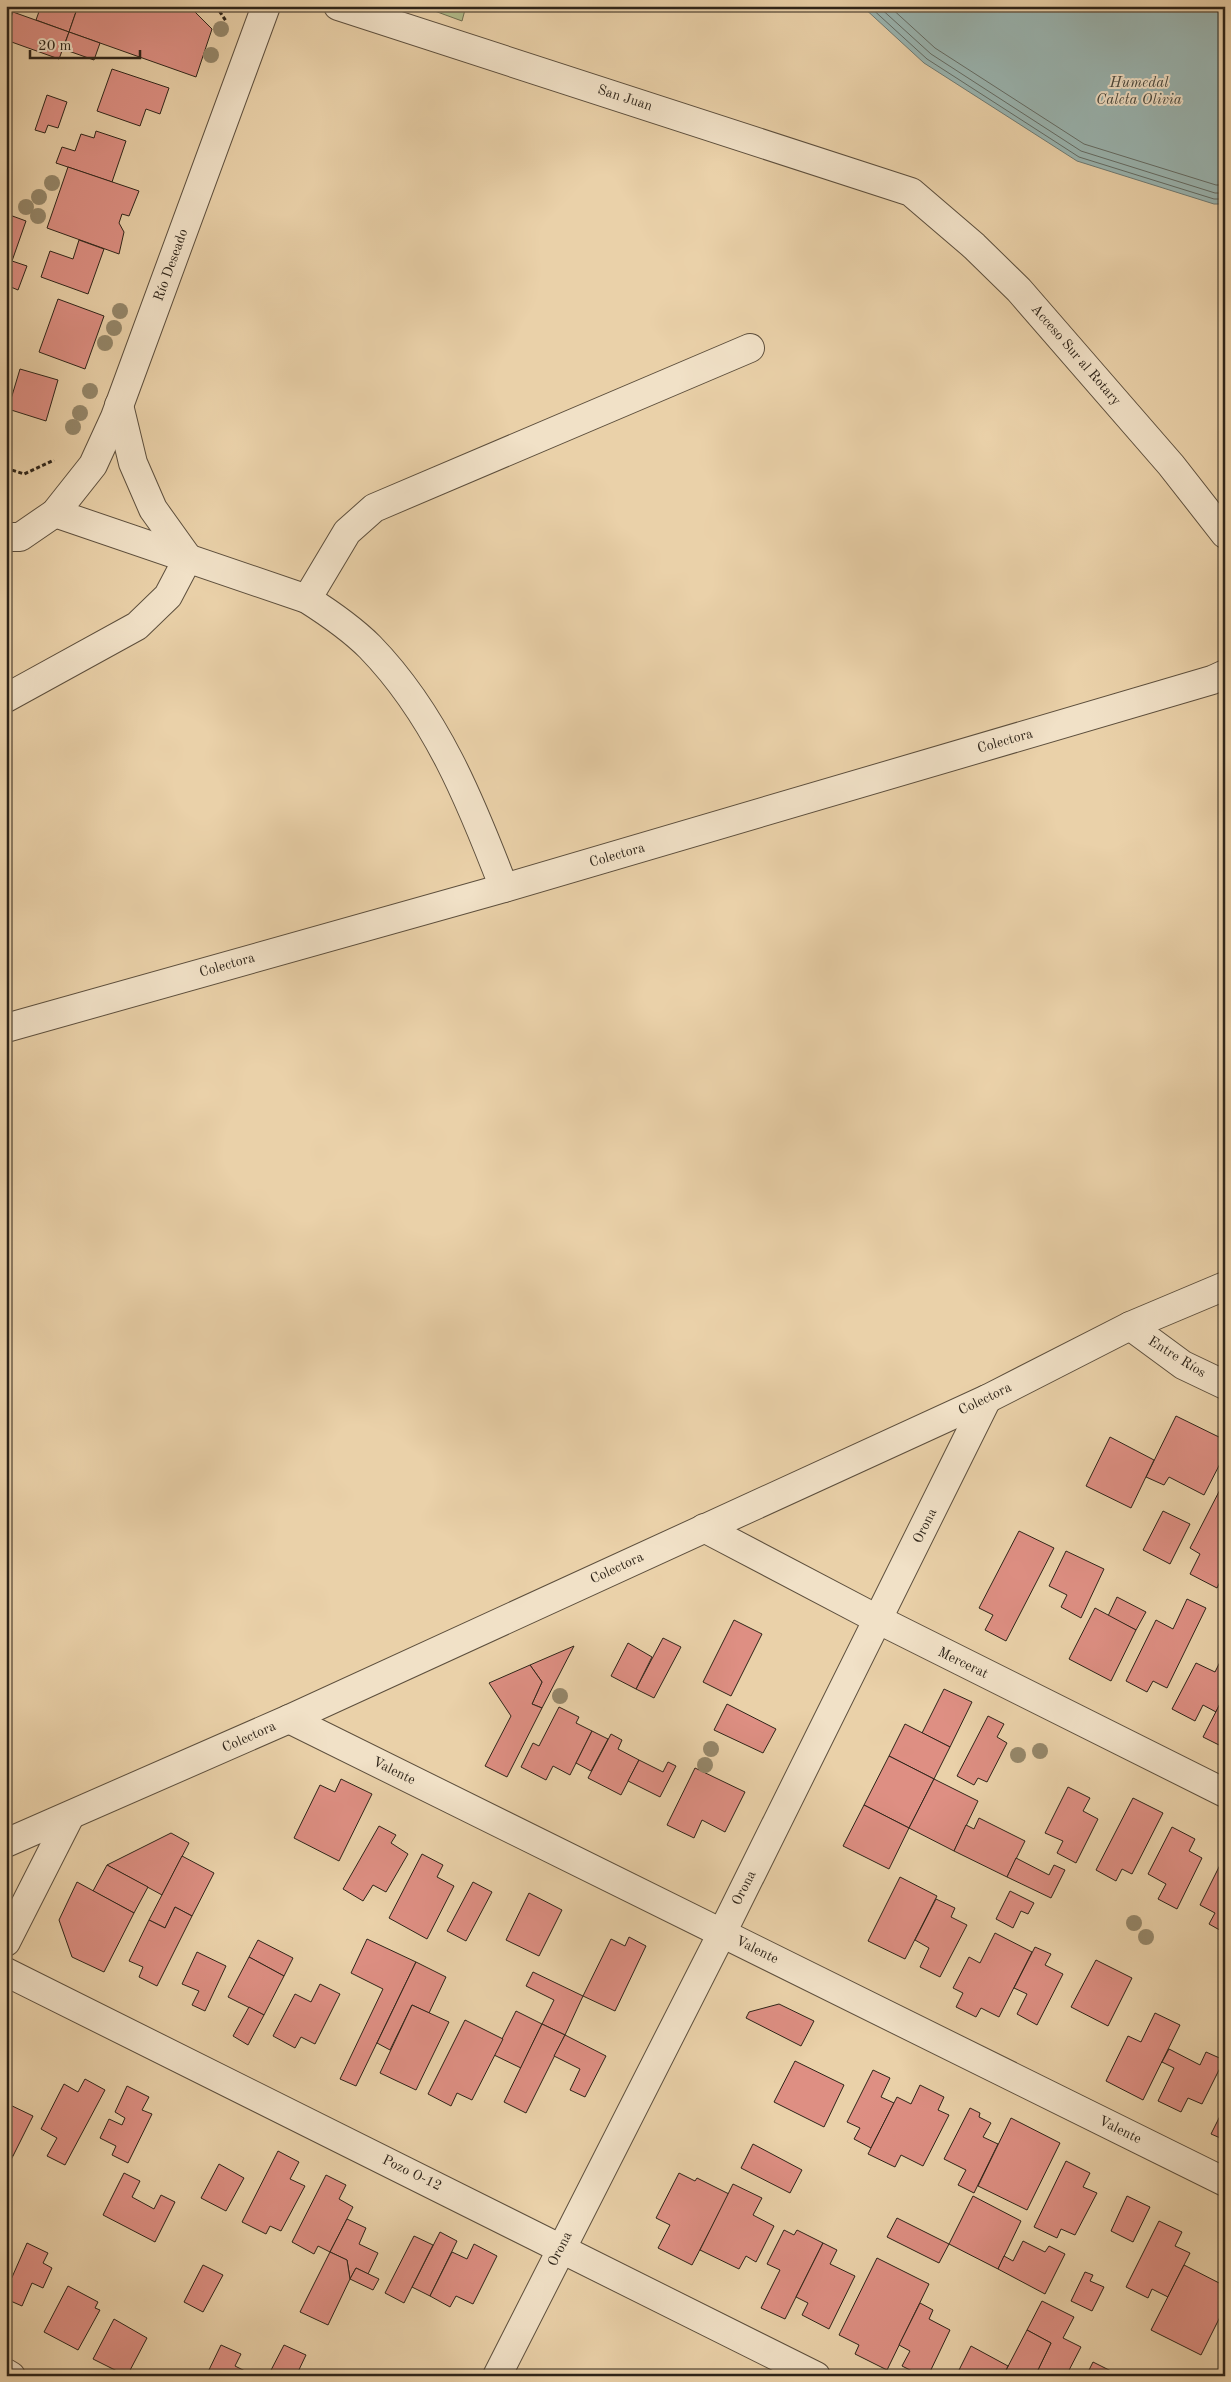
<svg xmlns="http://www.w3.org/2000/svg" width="1231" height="2382" font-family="'Old Standard TT',serif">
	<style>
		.green { fill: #b2bc8b; stroke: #707052 }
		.water { fill: #9ab5b1; stroke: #6f7b74 }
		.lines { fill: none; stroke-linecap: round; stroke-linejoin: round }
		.shore { stroke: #646c65; stroke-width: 1 }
		.building { fill: #de8f83; stroke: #2e2419 }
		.minor-casing { stroke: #5d4f3d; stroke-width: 30 }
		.tertiary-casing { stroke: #5d4f3d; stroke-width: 30 }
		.path { stroke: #2e2419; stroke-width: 3; stroke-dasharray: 4 2.5; stroke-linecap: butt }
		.minor { stroke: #f1e1c7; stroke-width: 28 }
		.tertiary { stroke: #f1e1c7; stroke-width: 28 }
		.tree { fill: #95876a }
		.labels { text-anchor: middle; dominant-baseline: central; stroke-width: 4; stroke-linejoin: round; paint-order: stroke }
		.street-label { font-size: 14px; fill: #2e2419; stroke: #f1e1c7 }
		.water-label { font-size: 15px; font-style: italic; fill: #49483f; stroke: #f1e1c7 }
	</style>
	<rect width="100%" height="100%" fill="#ead1a9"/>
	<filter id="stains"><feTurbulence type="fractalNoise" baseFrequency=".004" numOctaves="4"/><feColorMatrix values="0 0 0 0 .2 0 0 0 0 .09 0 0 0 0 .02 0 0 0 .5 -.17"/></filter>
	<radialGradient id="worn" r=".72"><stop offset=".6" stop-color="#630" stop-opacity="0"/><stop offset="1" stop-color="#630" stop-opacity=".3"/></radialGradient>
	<!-- green -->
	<polygon class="green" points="421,6 466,6 462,21"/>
	<!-- water -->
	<polygon class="water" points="862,6 1225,6 1225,204 1214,204 1077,161 924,63"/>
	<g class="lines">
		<!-- shore -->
		<g class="shore">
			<polyline points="869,6 927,59 1079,157 1214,199 1225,199"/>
			<polyline points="878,6 931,54 1081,151 1215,193 1225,193"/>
			<polyline points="889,6 935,48 1084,144 1216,185 1225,185"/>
		</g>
	</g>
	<!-- building -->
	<g class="building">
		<polygon points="41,6 78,6 69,32 36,20"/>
		<polygon points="78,6 129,6 142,11 144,6 189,6 212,29 196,77 69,32"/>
		<polygon points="6,9 13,12 6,30"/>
		<polygon points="13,12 69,32 59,59 6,40 6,30"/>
		<polygon points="69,32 100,43 94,60 63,49"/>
		<polygon points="112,69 169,88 160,114 146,109 140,126 97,111"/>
		<polygon points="47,95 67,102 58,128 48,125 45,133 35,130"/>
		<polygon points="96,131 126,141 112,182 56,163 62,147 75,151 81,134 94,138"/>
		<polygon points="68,167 139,191 129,216 122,214 119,223 124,232 119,254 47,228"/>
		<polygon points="7,214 26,221 12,261 27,266 18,290 6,285"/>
		<polygon points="79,240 104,249 88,294 41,277 50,251 73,259"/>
		<polygon points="58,299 104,316 85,369 39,352"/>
		<polygon points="20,369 58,380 46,421 8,409"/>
		<polygon points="1176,1416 1225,1440 1225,1454 1204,1495 1169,1477 1164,1485 1146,1477"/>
		<polygon points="1110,1437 1154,1460 1131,1508 1086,1486"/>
		<polygon points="1225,1480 1225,1572 1217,1588 1190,1574 1200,1554 1190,1548"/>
		<polygon points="1163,1511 1190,1524 1170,1564 1143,1550"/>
		<polygon points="1019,1531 1054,1548 1006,1641 985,1630 993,1615 979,1608"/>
		<polygon points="1066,1551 1104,1569 1081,1618 1061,1607 1067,1595 1049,1586"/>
		<polygon points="1117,1597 1146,1612 1136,1630 1108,1616"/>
		<polygon points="1187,1599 1206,1608 1167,1688 1153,1681 1147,1692 1126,1681 1156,1620 1173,1629"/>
		<polygon points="1095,1608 1136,1630 1111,1681 1069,1659"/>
		<polygon points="734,1620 762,1634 731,1696 703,1682"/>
		<polygon points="663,1638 681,1647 654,1698 636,1689"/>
		<polygon points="628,1643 652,1657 636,1689 611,1676"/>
		<polygon points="574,1646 542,1708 532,1704 542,1682 530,1665"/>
		<polygon points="1221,1660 1225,1662 1225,1694 1216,1712 1203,1705 1195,1721 1172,1709 1196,1663 1215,1672"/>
		<polygon points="530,1665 542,1682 532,1704 542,1708 507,1777 485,1766 511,1716 489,1683"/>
		<polygon points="944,1689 972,1702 950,1747 922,1733"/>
		<polygon points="1225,1694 1225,1739 1221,1746 1203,1737"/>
		<polygon points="727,1704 776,1729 763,1753 714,1730"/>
		<polygon points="559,1707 579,1717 576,1723 592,1731 570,1775 553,1766 546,1780 521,1767 533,1743 539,1746"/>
		<polygon points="988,1716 1004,1724 997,1737 1007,1743 987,1782 978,1778 974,1785 957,1776"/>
		<polygon points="905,1724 950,1747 934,1779 889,1756"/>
		<polygon points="592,1731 608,1739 591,1771 576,1763"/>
		<polygon points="611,1734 622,1740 618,1749 639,1760 621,1795 588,1778"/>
		<polygon points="889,1756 934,1779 909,1828 864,1805"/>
		<polygon points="639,1760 663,1772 668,1762 676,1766 660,1797 628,1781"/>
		<polygon points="695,1768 745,1792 725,1832 702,1820 694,1838 667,1825"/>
		<polygon points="341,1779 372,1794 339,1861 294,1838 320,1785 335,1792"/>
		<polygon points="934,1779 978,1801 954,1851 909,1828"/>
		<polygon points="1068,1787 1090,1798 1083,1811 1098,1819 1076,1863 1057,1853 1063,1841 1045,1833"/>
		<polygon points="1133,1798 1163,1813 1132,1874 1122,1869 1116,1881 1096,1870"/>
		<polygon points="864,1805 909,1828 889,1869 843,1846"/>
		<polygon points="979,1818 1025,1841 1007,1877 954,1851 966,1825 974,1829"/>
		<polygon points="379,1826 396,1835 391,1843 408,1854 386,1892 373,1885 363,1901 343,1889"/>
		<polygon points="1172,1827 1195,1839 1189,1851 1202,1858 1177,1909 1158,1899 1166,1884 1148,1874"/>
		<polygon points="171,1833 189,1843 162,1895 107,1865"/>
		<polygon points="422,1854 443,1865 437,1877 454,1886 427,1939 389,1918"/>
		<polygon points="182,1856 214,1873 192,1916 175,1907 165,1928 149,1920"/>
		<polygon points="1224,1857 1225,1857 1225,1933 1209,1924 1215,1913 1200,1905"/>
		<polygon points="1016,1858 1049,1875 1054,1865 1065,1870 1051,1898 1007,1877"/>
		<polygon points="107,1865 148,1887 134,1913 93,1891"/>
		<polygon points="900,1877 937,1896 905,1959 868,1941"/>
		<polygon points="77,1882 134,1913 104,1972 72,1957 59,1920"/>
		<polygon points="473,1882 492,1892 466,1941 447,1931"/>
		<polygon points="1010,1891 1034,1903 1028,1914 1021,1911 1013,1928 996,1919"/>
		<polygon points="529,1893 562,1910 539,1956 506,1940"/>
		<polygon points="936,1899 955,1908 951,1917 967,1925 940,1977 920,1967 929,1948 915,1940"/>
		<polygon points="175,1907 192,1916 157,1986 139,1977 143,1967 129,1961 149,1920 165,1928"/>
		<polygon points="995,1933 1032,1952 999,2017 981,2008 976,2017 956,2007 963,1993 953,1988 969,1957 980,1963"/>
		<polygon points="629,1937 646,1946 615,2011 583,1996 611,1939 625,1946"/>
		<polygon points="367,1939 416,1962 356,2086 340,2079 383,1989 351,1973"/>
		<polygon points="258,1940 293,1958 284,1976 249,1957"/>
		<polygon points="1035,1947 1051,1954 1045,1965 1063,1974 1037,2025 1017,2014 1027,1994 1014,1988"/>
		<polygon points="197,1952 226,1966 205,2011 192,2005 199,1991 182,1984"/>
		<polygon points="249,1957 284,1976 264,2015 228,1997"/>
		<polygon points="1096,1960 1132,1978 1108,2026 1071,2007"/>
		<polygon points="416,1962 446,1977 429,2013 412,2005 390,2050 377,2043"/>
		<polygon points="533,1972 583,1996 565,2035 542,2024 554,2000 526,1986"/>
		<polygon points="320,1984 340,1994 315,2044 301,2037 295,2048 273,2036 295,1994 311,2002"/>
		<polygon points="779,2004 814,2021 801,2046 746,2018 749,2012"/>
		<polygon points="412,2005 449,2022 416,2090 380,2073"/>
		<polygon points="249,2007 264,2015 248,2045 233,2036"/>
		<polygon points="516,2011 542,2024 521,2068 494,2055"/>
		<polygon points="1155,2013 1180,2025 1143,2100 1106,2081 1128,2036 1141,2042"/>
		<polygon points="465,2020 503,2039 472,2100 457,2093 451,2106 428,2094"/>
		<polygon points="542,2024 565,2035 526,2113 504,2102"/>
		<polygon points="565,2035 606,2056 585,2097 570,2090 580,2069 554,2056"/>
		<polygon points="1169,2049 1200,2065 1206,2052 1224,2060 1202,2104 1188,2098 1181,2112 1158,2101 1174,2068 1162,2062"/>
		<polygon points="795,2061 844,2085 824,2127 774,2102"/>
		<polygon points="873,2070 890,2078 881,2097 894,2103 871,2148 854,2139 860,2128 847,2122"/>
		<polygon points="85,2079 105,2090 65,2165 47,2156 57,2138 41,2129 64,2084 78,2092"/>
		<polygon points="920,2085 944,2097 938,2110 949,2115 923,2166 901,2155 895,2167 868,2154 897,2097 911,2104"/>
		<polygon points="127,2086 149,2097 142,2110 152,2114 128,2163 112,2155 116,2146 100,2138 109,2119 122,2125 125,2118 115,2112"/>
		<polygon points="6,2103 33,2116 13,2156 6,2152"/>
		<polygon points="1225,2106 1225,2140 1211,2134"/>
		<polygon points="970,2108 980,2113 979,2117 991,2123 983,2137 998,2144 974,2193 958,2185 966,2170 944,2159"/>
		<polygon points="1011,2118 1060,2143 1027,2210 978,2186"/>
		<polygon points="753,2144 802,2170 790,2193 741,2168"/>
		<polygon points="278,2151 299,2162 290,2179 305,2186 281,2231 270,2226 266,2234 242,2222"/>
		<polygon points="6,2152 13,2156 6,2169"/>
		<polygon points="1066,2161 1090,2173 1083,2187 1097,2193 1075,2235 1061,2229 1057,2238 1034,2227"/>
		<polygon points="219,2164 244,2178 226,2211 201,2198"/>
		<polygon points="124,2173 140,2181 132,2197 154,2209 161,2195 175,2202 155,2242 103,2215"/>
		<polygon points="679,2173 695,2181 697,2178 729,2194 692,2265 658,2248 670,2225 656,2218"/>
		<polygon points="326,2175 346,2185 339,2199 353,2207 330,2252 318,2246 314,2254 292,2242"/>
		<polygon points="733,2184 762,2198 753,2215 774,2226 756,2262 746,2256 739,2269 700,2250"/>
		<polygon points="973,2196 1021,2221 998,2269 949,2244"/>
		<polygon points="1127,2196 1150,2207 1133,2242 1111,2231"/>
		<polygon points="897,2218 949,2244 939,2263 887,2237"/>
		<polygon points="347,2219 366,2228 359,2244 378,2253 368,2274 356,2268 350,2279 347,2260 330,2252"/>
		<polygon points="1159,2221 1182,2232 1175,2246 1190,2253 1168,2297 1152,2289 1148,2298 1126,2287"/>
		<polygon points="784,2230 794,2235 797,2230 823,2243 785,2319 761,2308 780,2270 767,2264"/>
		<polygon points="440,2232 457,2241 430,2296 412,2287"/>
		<polygon points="414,2236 433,2245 404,2303 385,2293"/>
		<polygon points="1023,2241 1045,2252 1049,2246 1065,2254 1045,2294 998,2269 1004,2256 1013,2261"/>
		<polygon points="27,2243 48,2253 43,2263 52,2268 43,2288 32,2283 22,2306 6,2299 6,2291"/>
		<polygon points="823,2243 837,2250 830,2264 855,2276 829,2329 802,2315 808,2303 796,2297"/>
		<polygon points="474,2244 497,2256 473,2304 456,2296 450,2307 430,2296 452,2252 467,2259"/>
		<polygon points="330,2252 347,2260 350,2279 328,2325 300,2312"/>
		<polygon points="877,2258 929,2284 887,2370 855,2354 859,2345 839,2335"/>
		<polygon points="203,2265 223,2275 203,2312 184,2302"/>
		<polygon points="1184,2265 1225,2286 1225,2307 1201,2355 1151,2330"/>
		<polygon points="356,2268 379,2279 373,2290 350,2279"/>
		<polygon points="1085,2272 1093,2275 1090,2281 1104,2287 1092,2311 1071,2301"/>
		<polygon points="68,2286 98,2302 95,2308 100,2310 78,2350 44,2332"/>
		<polygon points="1042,2301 1074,2317 1063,2338 1081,2347 1066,2376 1035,2376 1051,2343 1027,2330"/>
		<polygon points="920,2303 933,2310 929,2319 950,2330 928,2376 922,2376 902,2366 910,2351 899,2345"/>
		<polygon points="114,2319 147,2338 127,2376 93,2359"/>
		<polygon points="1027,2330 1051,2343 1035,2376 1003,2376"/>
		<polygon points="221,2345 241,2354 235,2366 249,2373 247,2376 206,2376"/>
		<polygon points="284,2345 306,2355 296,2376 268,2376"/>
		<polygon points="971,2346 1008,2366 1003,2376 956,2376"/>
		<polygon points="1093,2362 1121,2376 1086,2376"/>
	</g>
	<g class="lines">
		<!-- minor casing -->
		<g class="minor-casing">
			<g id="minor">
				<path d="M 55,513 L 307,599 C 329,613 352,629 370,647 C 436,715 471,802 504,888"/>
				<polyline points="6,537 20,537 55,513 93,465 115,417 266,6"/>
				<polyline points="307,599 347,532 374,508 750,348"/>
				<polyline points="6,698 137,626 168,596 188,558 153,509 133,463 119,405"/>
				<polyline points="1130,1326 1183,1365 1225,1385"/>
				<polyline points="704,1528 879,1620 1225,1793"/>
				<polyline points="289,1719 1225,2182"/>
				<polyline points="6,1843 289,1719 987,1399 1130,1326 1225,1286"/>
				<polyline points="6,1942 70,1816"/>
				<polyline points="6,1972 816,2376"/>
				<polyline points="6,2373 11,2376"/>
				<polyline points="497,2376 722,1933 987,1399"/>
			</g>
		</g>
		<!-- tertiary casing -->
		<g class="tertiary-casing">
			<g id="tertiary">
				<polyline points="338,6 911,192 974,246 1019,290 1171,465 1225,534"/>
				<polyline points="6,1028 504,888 1212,680 1225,674"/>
			</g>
		</g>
		<!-- path -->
		<g class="path">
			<polyline points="216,6 226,21"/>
			<polyline points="6,468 24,474 54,460"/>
		</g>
		<!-- minor -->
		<use href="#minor" class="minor"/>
		<!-- tertiary -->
		<use href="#tertiary" class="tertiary"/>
	</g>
	<!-- trees -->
	<g class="tree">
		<circle cx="221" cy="29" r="8"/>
		<circle cx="211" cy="55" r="8"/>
		<circle cx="52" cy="183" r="8"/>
		<circle cx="39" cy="197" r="8"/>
		<circle cx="26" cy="207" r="8"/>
		<circle cx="38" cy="216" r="8"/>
		<circle cx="120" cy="311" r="8"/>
		<circle cx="114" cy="328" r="8"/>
		<circle cx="105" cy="343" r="8"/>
		<circle cx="90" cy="391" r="8"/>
		<circle cx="80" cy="413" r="8"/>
		<circle cx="73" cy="427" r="8"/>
		<circle cx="560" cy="1696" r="8"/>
		<circle cx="711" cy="1749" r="8"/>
		<circle cx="1040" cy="1751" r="8"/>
		<circle cx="1018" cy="1755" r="8"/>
		<circle cx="705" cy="1765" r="8"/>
		<circle cx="1134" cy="1923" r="8"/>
		<circle cx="1146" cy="1937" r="8"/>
	</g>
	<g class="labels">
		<!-- street labels -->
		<g class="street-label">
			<text transform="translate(625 98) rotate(18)">San Juan</text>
			<text transform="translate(171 265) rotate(-70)">Río Deseado</text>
			<text transform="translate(1076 355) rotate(49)">Acceso Sur al Rotary</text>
			<text transform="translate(1005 741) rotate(-16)">Colectora</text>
			<text transform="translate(617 855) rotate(-16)">Colectora</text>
			<text transform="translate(227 965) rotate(-16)">Colectora</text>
			<text transform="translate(1177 1357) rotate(32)">Entre Ríos</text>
			<text transform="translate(985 1399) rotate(-26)">Colectora</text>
			<text transform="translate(925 1526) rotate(-64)">Orona</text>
			<text transform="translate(617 1568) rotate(-25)">Colectora</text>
			<text transform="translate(963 1663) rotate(26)">Mercerat</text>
			<text transform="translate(249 1737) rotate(-24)">Colectora</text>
			<text transform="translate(394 1771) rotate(26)">Valente</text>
			<text transform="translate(744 1888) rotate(-63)">Orona</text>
			<text transform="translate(757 1950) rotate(26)">Valente</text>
			<text transform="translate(1120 2130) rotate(26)">Valente</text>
			<text transform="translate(412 2173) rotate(26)">Pozo O-12</text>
			<text transform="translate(560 2249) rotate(-63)">Orona</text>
		</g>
		<!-- water labels -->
		<g class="water-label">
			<text x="1139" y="83">Humedal<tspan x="1139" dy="17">Caleta Olivia</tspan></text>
		</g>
	</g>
	<!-- margin -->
	<rect width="1231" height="2382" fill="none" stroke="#ead1a9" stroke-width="25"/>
	<rect x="8" y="8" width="1216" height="2367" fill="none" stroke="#2e2419" stroke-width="2.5"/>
	<rect x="12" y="12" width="1206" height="2357" fill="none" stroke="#2e2419"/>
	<!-- scale -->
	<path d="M30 50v8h110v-8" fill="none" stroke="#2e2419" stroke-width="2.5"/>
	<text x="38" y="50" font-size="15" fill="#2e2419" stroke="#f1e1c7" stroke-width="4" paint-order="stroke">20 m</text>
	<rect width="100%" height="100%" filter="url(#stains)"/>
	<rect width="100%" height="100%" fill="url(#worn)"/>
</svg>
